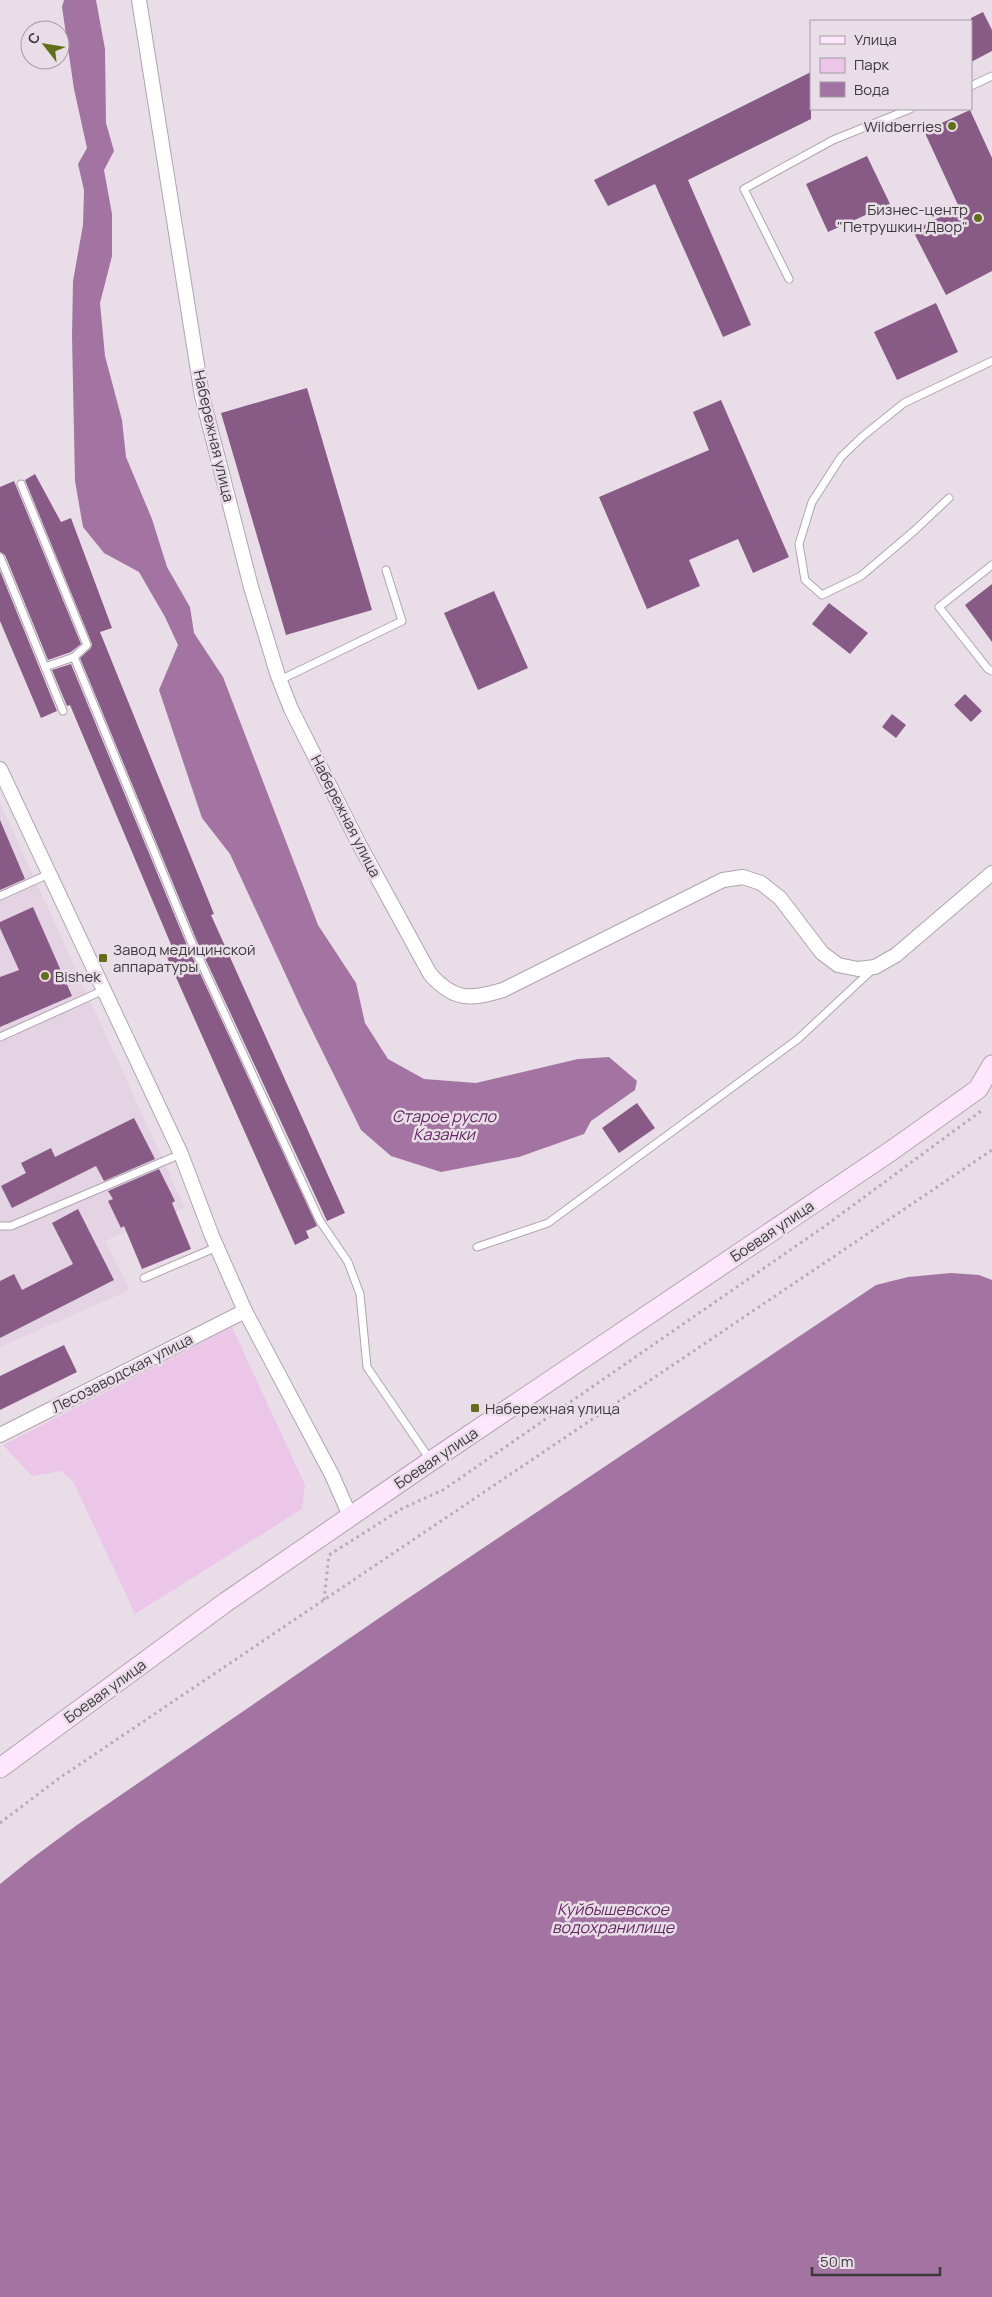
<svg xmlns="http://www.w3.org/2000/svg" width="992" height="2297" font-family="Manrope,sans-serif">
	<style>
		.built { fill: #e4d3e3 }
		.green { fill: #ebc6e9 }
		.water { fill: #a373a1 }
		.building { fill: #885a86 }
		.lines { fill: none; stroke-linecap: round; stroke-linejoin: round }
		.service-casing { stroke: #b0a5af; stroke-width: 9 }
		.minor-casing { stroke: #b0a5af; stroke-width: 16 }
		.secondary-casing { stroke: #b0a5af; stroke-width: 21 }
		.path { stroke: #b5abb4; stroke-width: 3; stroke-dasharray: 2.5 4; stroke-linecap: butt }
		.service { stroke: #fff; stroke-width: 7 }
		.minor { stroke: #fff; stroke-width: 14 }
		.secondary { stroke: #fee6fd; stroke-width: 19 }
		.poi-dot { fill: #626f19; stroke: #e9dee8; stroke-width: 2 }
		.labels { text-anchor: middle; dominant-baseline: central; stroke-width: 5; stroke-linejoin: round; paint-order: stroke }
		.poi-label { font-size: 15px; fill: #3e393d; stroke: #e9dee8; text-anchor: start }
		.street-label { font-size: 15px; fill: #3e393d; stroke: #e9dee8 }
		.water-label { font-size: 16px; font-style: italic; fill: #642963; stroke: #e9dee8 }
	</style>
	<rect width="100%" height="100%" fill="#e9dee8"/>
	<!-- built -->
	<polygon class="built" points="0,803 185,1208 105,1241 130,1290 0,1347"/>
	<!-- green -->
	<polygon class="green" points="232,1327 305,1485 302,1509 135,1614 74,1483 61,1471 32,1476 3,1445"/>
	<!-- water -->
	<g class="water">
		<polygon points="64,0 96,0 105,49 106,123 114,151 104,170 112,214 112,256 100,303 105,356 122,420 126,457 152,519 167,567 190,607 194,633 223,677 318,925 356,983 365,1023 388,1059 424,1079 476,1083 578,1059 609,1057 637,1081 635,1090 591,1121 584,1134 519,1157 441,1172 391,1156 361,1130 301,1008 230,854 202,818 159,690 178,645 165,617 139,572 104,553 83,527 75,481 72,336 73,281 83,225 84,190 78,164 87,148 74,89 62,7"/>
		<polygon points="951,1273 979,1275 992,1280 992,2297 0,2297 0,1884 31,1859 77,1825 404,1601 876,1285 908,1277"/>
	</g>
	<!-- building -->
	<g class="building">
		<polygon points="983,12 992,30 992,51 971,62 971,18"/>
		<polygon points="811,72 811,119 688,180 751,325 723,337 655,184 608,206 594,180"/>
		<polygon points="970,110 992,158 992,271 946,295 913,231 959,207 924,131"/>
		<polygon points="867,156 890,204 828,232 806,184"/>
		<polygon points="936,303 958,352 897,380 874,332"/>
		<polygon points="307,388 372,610 286,635 221,413"/>
		<polygon points="721,400 789,557 753,573 738,539 689,560 700,586 647,609 599,497 709,450 693,412"/>
		<polygon points="35,474 61,522 71,518 112,628 100,632 214,914 211,915 345,1213 327,1221 196,939 80,658 91,648 92,644 25,480"/>
		<polygon points="14,481 81,644 71,652 48,660 5,555 0,552 0,487"/>
		<polygon points="0,571 57,711 41,718 0,621"/>
		<polygon points="992,584 992,642 965,605"/>
		<polygon points="494,591 528,668 478,690 444,613"/>
		<polygon points="829,603 868,633 850,654 812,624"/>
		<polygon points="71,664 186,943 317,1226 306,1231 309,1238 295,1245 167,957 175,954 70,705 67,706 52,670"/>
		<polygon points="965,694 982,711 971,722 954,705"/>
		<polygon points="892,714 906,725 896,738 882,727"/>
		<polygon points="0,820 25,879 0,890"/>
		<polygon points="33,907 72,996 0,1027 0,977 19,970 0,928 0,922"/>
		<polygon points="637,1103 655,1128 619,1153 602,1128"/>
		<polygon points="134,1118 155,1159 104,1181 96,1166 12,1208 1,1186 26,1173 21,1163 51,1148 55,1157"/>
		<polygon points="159,1169 175,1201 172,1203 191,1249 142,1269 124,1226 121,1228 108,1201 113,1199 108,1191"/>
		<polygon points="78,1209 114,1280 0,1338 0,1281 14,1274 22,1290 73,1264 52,1223"/>
		<polygon points="64,1345 77,1372 0,1410 0,1376"/>
	</g>
	<g class="lines">
		<!-- service casing -->
		<g class="service-casing">
			<g id="service">
				<polyline points="971,86 992,76"/>
				<polyline points="789,279 744,189 833,140 910,109"/>
				<polyline points="21,484 87,645 74,657 45,667"/>
				<polyline points="949,498 914,531 861,576 822,595 805,580 799,544 812,502 841,457 863,436 904,403 992,361"/>
				<polyline points="0,557 63,711"/>
				<polyline points="992,565 939,607 988,669 992,671"/>
				<polyline points="74,657 191,941 320,1221 348,1262 360,1294 367,1367 431,1461"/>
				<polyline points="280,680 402,621 386,570"/>
				<polyline points="0,896 49,874"/>
				<polyline points="0,1037 104,990"/>
				<polyline points="0,1226 11,1226 181,1154"/>
				<polyline points="477,1247 548,1223 798,1039 873,969"/>
				<polyline points="144,1278 217,1247"/>
			</g>
		</g>
		<!-- minor casing -->
		<g class="minor-casing">
			<g id="minor">
				<path d="M 139,0 L 202,396 L 251,587 L 278,676 L 291,709 L 359,844 L 430,974 C 454,1001 470,1000 503,990 L 723,880 L 743,877 L 761,883 L 780,898 L 822,953 L 838,965 L 858,969 L 875,967 L 896,955 L 992,873"/>
				<polyline points="0,769 181,1154 212,1236 245,1311 332,1475 350,1516"/>
				<polyline points="0,1435 245,1311"/>
			</g>
		</g>
		<!-- secondary casing -->
		<g class="secondary-casing">
			<polyline id="secondary" points="0,1768 226,1602 425,1465 891,1151 978,1089 992,1065"/>
		</g>
		<!-- path -->
		<g class="path">
			<polyline points="324,1600 329,1555 403,1508 443,1490 825,1226 981,1111"/>
			<polyline points="0,1823 58,1779 992,1150"/>
		</g>
		<!-- service -->
		<use href="#service" class="service"/>
		<!-- minor -->
		<use href="#minor" class="minor"/>
		<!-- secondary -->
		<use href="#secondary" class="secondary"/>
	</g>
	<!-- markers -->
	<g class="poi-dot">
		<circle cx="952" cy="126" r="5"/>
		<circle cx="978" cy="218" r="5"/>
		<rect x="98" y="953" width="10" height="10" rx="2.5"/>
		<circle cx="45" cy="976" r="5"/>
		<rect x="470" y="1403" width="10" height="10" rx="2.5"/>
	</g>
	<g class="labels">
		<!-- poi labels -->
		<g class="poi-label">
			<text x="942" y="126" text-anchor="end">Wildberries</text>
			<text x="968" y="209" text-anchor="end">Бизнес-центр<tspan x="968" dy="17">"Петрушкин Двор"</tspan></text>
			<text x="113" y="949">Завод медицинской<tspan x="113" dy="17">аппаратуры</tspan></text>
			<text x="55" y="976">Bishek</text>
			<text x="485" y="1408">Набережная улица</text>
		</g>
		<!-- street labels -->
		<g class="street-label">
			<text transform="translate(214 436) rotate(77)">Набережная улица</text>
			<text transform="translate(346 816) rotate(63)">Набережная улица</text>
			<text transform="translate(772 1231) rotate(-34)">Боевая улица</text>
			<text transform="translate(122 1373) rotate(-27)">Лесозаводская улица</text>
			<text transform="translate(436 1458) rotate(-34)">Боевая улица</text>
			<text transform="translate(105 1691) rotate(-36)">Боевая улица</text>
		</g>
		<!-- water labels -->
		<g class="water-label">
			<text x="444" y="1116">Старое русло<tspan x="444" dy="18">Казанки</tspan></text>
			<text x="613" y="1909">Куйбышевское<tspan x="613" dy="18">водохранилище</tspan></text>
		</g>
	</g>
	<!-- legend -->
	<rect x="810" y="20" width="162" height="90" fill="#e9dee8" stroke="#a59ca4"/>
	<rect x="820" y="36" width="25" height="8" fill="#fee6fd" stroke="#a59ca4"/>
	<text x="854" y="45" font-size="15" fill="#3e393d">Улица</text>
	<rect x="820" y="58" width="25" height="15" fill="#ebc6e9" stroke="#a59ca4"/>
	<text x="854" y="70" font-size="15" fill="#3e393d">Парк</text>
	<rect x="820" y="82" width="25" height="15" fill="#a373a1" stroke="#a59ca4"/>
	<text x="854" y="95" font-size="15" fill="#3e393d">Вода</text>
	<!-- north arrow -->
	<g transform="translate(45 45) rotate(301)"><circle r="24" fill="#e9dee8" stroke="#a59ca4"/>
	<path d="M0-4L9 19L0 12L-9 19Z" fill="#626f19"/>
	<text y="-8" font-size="14" font-weight="bold" text-anchor="middle" fill="#3e393d">С</text>
	</g>
	<!-- scale -->
	<path d="M812 2267v8h128v-8" fill="none" stroke="#3e393d" stroke-width="2.5"/>
	<text x="820" y="2267" font-size="15" fill="#3e393d" stroke="#e9dee8" stroke-width="4" paint-order="stroke">50 m</text>
</svg>
